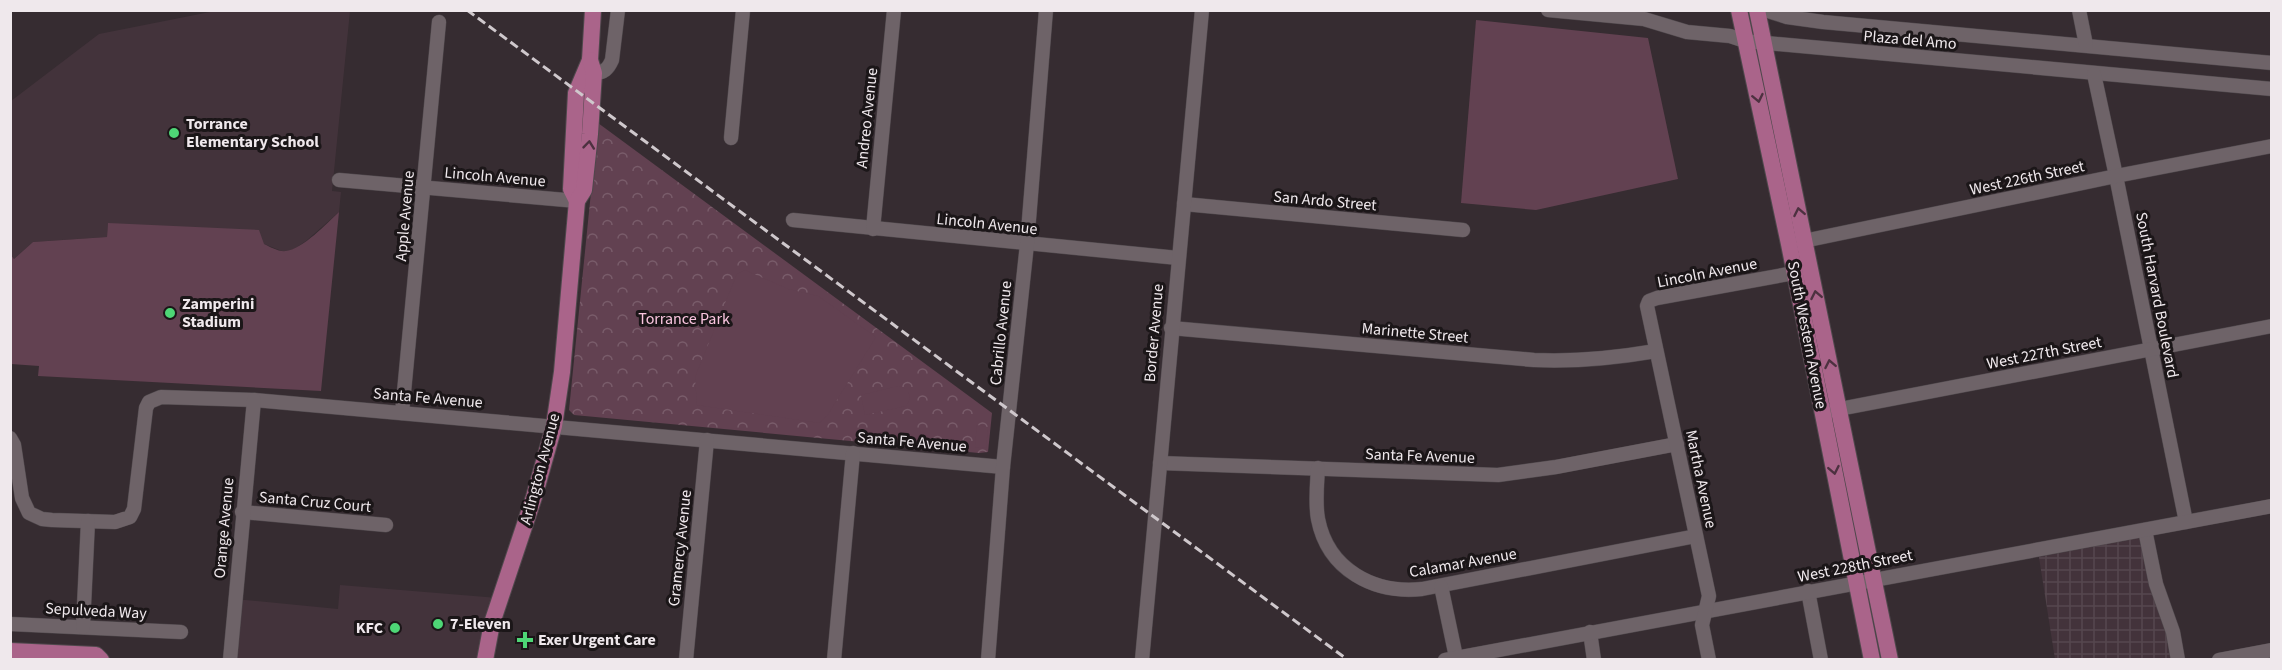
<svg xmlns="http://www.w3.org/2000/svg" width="2282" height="670" font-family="'Source Sans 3',sans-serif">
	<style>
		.built { fill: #43333b }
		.industrial { fill: url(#industrial-grid) }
		.park { fill: url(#park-crowns) }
		.pitch { fill: #624151 }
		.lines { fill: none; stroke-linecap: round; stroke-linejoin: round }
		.minor-casing { stroke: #4f484c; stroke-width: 15 }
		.major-casing { stroke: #4f484c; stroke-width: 18 }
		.minor { stroke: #6e6368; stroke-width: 14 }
		.major { stroke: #aa648a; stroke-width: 16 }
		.rail { stroke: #cfc8cc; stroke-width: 3; stroke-dasharray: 9 4.5; stroke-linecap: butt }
		.oneway { stroke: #4d3140 }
		.poi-dot { fill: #4ed676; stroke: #1b1618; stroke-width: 2 }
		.labels { text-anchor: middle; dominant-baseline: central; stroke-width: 6; stroke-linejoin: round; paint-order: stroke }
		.street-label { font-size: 16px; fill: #efe8ec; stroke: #1b1618 }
		.poi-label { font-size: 16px; font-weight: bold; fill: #efe8ec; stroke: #1b1618; text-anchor: start }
		.park-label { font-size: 16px; fill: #fac5df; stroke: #1b1618 }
	</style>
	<defs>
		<pattern id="industrial-grid" width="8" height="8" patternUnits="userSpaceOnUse" patternTransform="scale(1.5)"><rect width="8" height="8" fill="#43333b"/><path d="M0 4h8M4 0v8" fill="none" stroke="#55474e"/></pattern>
		<pattern id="park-crowns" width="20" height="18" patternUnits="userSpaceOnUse" patternTransform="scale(1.5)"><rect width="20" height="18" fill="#624151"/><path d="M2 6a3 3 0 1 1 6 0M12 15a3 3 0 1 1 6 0" fill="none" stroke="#795c6a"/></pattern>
	</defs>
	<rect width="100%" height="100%" fill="#362c31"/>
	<!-- built -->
	<g class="built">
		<polygon points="215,11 350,11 332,191 341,192 339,212 306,241 294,249 284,252 264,244 108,224 107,237 33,242 14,259 11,255 11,101 99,34"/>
		<polygon points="340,585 498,598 483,659 230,660 235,599 338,609"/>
	</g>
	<!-- industrial -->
	<polygon class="industrial" points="2145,531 2177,659 2055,659 2038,551"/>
	<!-- park -->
	<polygon class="park" points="598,123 992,413 988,452 979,453 574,415 569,410"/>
	<!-- pitch -->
	<g class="pitch">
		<polygon points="1476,20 1648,38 1678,179 1536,210 1461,203"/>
		<path d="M 339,212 L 321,391 L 38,376 L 39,366 L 11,364 L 11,255 L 14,259 L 33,242 L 107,237 L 108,223 L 259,230 L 264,244 C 270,247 279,252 286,251 C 303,249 327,223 339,212 Z"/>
		<polygon points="745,270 788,289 818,296 876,337 827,416 819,423 697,405 695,377 737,274"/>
		<path d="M 898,386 C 909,388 913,397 906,406 L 865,415 L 861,395 Z"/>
		<polygon points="977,425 988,427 986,448 975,447"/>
	</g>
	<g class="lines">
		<!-- minor casing -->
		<g class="minor-casing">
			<g id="minor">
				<polyline points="1548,10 1644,19 1687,32 1730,36 1745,41 2272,89"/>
				<polyline points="1765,10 1787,17 1823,22 2272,63"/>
				<polyline points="2079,10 2086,45"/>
				<path d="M 594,73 C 604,73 608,69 612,60 L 618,10"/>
				<polyline points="2094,74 2116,176 2186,522"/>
				<polyline points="731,138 743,10"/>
				<polyline points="339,180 577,201"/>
				<polyline points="1184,204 1463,230"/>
				<polyline points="793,220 1178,258"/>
				<polyline points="873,229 894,10"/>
				<polyline points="1794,243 2116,176 2272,146"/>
				<path d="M 1171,328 L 1534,360 C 1576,362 1615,358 1656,351"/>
				<polyline points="1829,411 2272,326"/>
				<polyline points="402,413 439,22"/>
				<polyline points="10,438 14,445 22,498 29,513 42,519 52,520 115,522 130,517 134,509 146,408 149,402 161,397 254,400 1003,467"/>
				<polyline points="1160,463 1498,475 1556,467 1677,444"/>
				<path d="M 1318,468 C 1317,485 1315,503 1318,519 C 1328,570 1374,594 1422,589 L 1696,536"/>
				<polyline points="242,512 386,525"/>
				<polyline points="2145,530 2156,584 2173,632 2178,660"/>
				<polyline points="1441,586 1456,657"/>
				<polyline points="1808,591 1821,660"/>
				<polyline points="10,624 181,632"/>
				<polyline points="83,627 88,521"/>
				<polyline points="1590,632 1594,660"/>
				<polyline points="230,660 254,400"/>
				<polyline points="686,660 707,440"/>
				<polyline points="834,660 853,453"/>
				<polyline points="988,660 1003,467 1027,244 1046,10"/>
				<polyline points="1142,660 1202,10"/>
				<polyline points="1445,660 2272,506"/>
				<polyline points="1709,660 1702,625 1709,596 1647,306 1649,301 1657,298 1805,271"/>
				<polyline points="2219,660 2272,650"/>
			</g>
		</g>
		<!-- major casing -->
		<g class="major-casing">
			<g id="major">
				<polyline points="1739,10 1789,244 1872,660"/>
				<polyline points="1757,10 1890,660"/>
				<polyline points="577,201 571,189 576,93 590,60 593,10"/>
				<polyline points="10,651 96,655 101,660"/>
				<polyline points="485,660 492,623 534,497 554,426 562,372 577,201 584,190 590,134 594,73 590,60"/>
			</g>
		</g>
		<!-- minor -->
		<use href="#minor" class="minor"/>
		<!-- major -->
		<use href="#major" class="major"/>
		<!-- rail -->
		<polyline class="rail" points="467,10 1348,660"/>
	</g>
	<!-- one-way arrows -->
	<defs><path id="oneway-chevron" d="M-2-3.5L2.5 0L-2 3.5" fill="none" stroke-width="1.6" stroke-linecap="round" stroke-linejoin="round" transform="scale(1.5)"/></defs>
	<g class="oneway">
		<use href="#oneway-chevron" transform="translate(1758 98) rotate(78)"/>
		<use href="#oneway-chevron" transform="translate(589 145) rotate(-84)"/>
		<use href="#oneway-chevron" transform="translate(1799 212) rotate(-101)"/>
		<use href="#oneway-chevron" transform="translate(1816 295) rotate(-101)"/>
		<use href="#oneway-chevron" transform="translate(1830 364) rotate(-101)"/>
		<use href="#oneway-chevron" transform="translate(1834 470) rotate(79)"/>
	</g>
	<!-- markers -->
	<g class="poi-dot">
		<circle cx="174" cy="133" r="6"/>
		<circle cx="170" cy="313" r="6"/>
		<circle cx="438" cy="624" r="6"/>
		<circle cx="395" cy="628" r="6"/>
		<path d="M522 631h6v6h6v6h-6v6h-6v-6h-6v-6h6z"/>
	</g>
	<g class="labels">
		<!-- street labels -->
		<g class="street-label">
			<text transform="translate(1910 40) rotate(5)">Plaza del Amo</text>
			<text transform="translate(867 118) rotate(-84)">Andreo Avenue</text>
			<text transform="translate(495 177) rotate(5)">Lincoln Avenue</text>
			<text transform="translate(2027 178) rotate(-12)">West 226th Street</text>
			<text transform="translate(1325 201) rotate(5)">San Ardo Street</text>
			<text transform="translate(405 216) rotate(-85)">Apple Avenue</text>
			<text transform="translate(987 224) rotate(6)">Lincoln Avenue</text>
			<text transform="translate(1707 273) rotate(-11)">Lincoln Avenue</text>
			<text transform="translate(2157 295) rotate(79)">South Harvard Boulevard</text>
			<text transform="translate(1001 333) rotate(-84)">Cabrillo Avenue</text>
			<text transform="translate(1154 333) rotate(-85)">Border Avenue</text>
			<text transform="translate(1415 333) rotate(5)">Marinette Street</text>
			<text transform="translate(1807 335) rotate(79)">South Western Avenue</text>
			<text transform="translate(2044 353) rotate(-11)">West 227th Street</text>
			<text transform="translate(428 398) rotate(5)">Santa Fe Avenue</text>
			<text transform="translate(912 442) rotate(5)">Santa Fe Avenue</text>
			<text transform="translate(1420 456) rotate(2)">Santa Fe Avenue</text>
			<text transform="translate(540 469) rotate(-75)">Arlington Avenue</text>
			<text transform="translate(1701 479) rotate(78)">Martha Avenue</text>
			<text transform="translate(315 502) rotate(5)">Santa Cruz Court</text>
			<text transform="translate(224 528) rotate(-85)">Orange Avenue</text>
			<text transform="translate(680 548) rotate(-84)">Gramercy Avenue</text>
			<text transform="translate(1463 563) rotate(-10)">Calamar Avenue</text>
			<text transform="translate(1855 566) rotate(-11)">West 228th Street</text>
			<text transform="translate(96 611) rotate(3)">Sepulveda Way</text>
		</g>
		<!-- poi labels -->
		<g class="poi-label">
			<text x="186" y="124">Torrance<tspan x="186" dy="18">Elementary School</tspan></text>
			<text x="182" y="304">Zamperini<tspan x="182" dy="18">Stadium</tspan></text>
			<text x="450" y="624">7-Eleven</text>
			<text x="383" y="628" text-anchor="end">KFC</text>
			<text x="538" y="640">Exer Urgent Care</text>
		</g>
		<!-- park labels -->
		<g class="park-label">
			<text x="684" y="319">Torrance Park</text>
		</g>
	</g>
	<!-- border -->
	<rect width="2282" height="670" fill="none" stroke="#efe8ec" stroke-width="24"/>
</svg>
